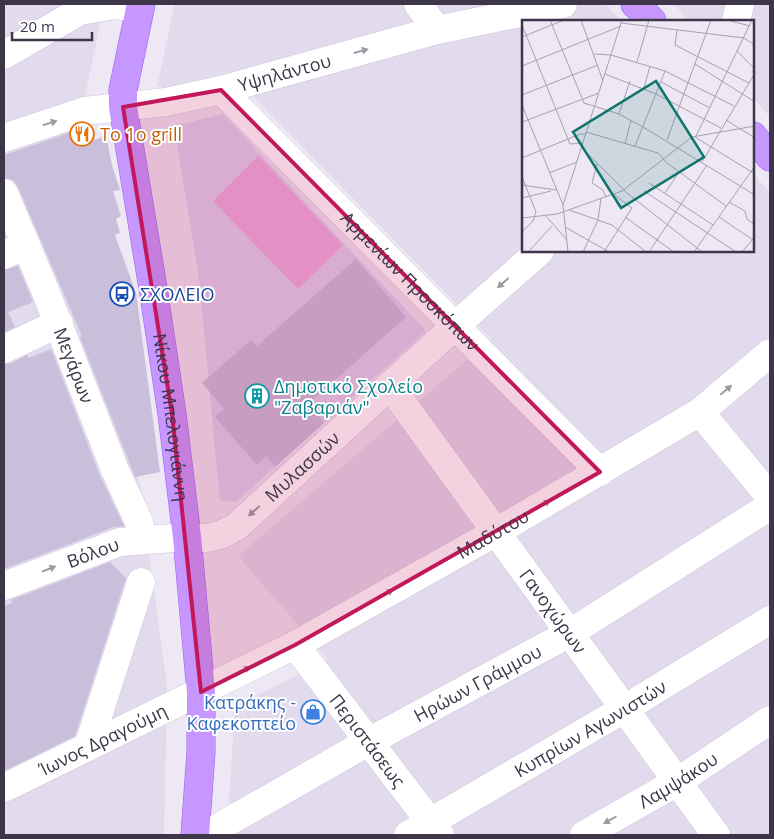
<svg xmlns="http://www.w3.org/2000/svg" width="774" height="839" font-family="'Open Sans',sans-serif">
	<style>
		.residential { fill: #e2daed }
		.education { fill: #dfd1ef }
		.green { fill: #ecaee0 }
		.building { fill: #c9bfdb }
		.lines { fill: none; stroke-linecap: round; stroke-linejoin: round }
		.minor-casing { stroke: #d1c7df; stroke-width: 29 }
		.major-casing { stroke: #9d5eed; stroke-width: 29 }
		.minor { stroke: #fff; stroke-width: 28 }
		.major { stroke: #c697ff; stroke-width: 28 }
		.oneway { fill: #9e9aa4 }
		.marked { fill: #c2185b; fill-opacity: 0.2; stroke: #c2185b; stroke-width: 4; stroke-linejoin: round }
		.labels { text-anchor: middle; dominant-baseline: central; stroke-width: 4; stroke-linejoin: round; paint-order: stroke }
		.street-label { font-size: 18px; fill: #3d3649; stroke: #fff }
		.food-label { font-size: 18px; fill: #c56008; stroke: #fff; text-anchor: start }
		.transit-label { font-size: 18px; fill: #164399; stroke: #fff; text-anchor: start }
		.culture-label { font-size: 18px; fill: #0d838f; stroke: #fff; text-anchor: start }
		.shop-label { font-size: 18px; fill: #366cbe; stroke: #fff; text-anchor: end }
		.inset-road { fill: none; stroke: #a7a1b0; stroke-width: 1 }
		.view { fill: #0f766e; fill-opacity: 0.15; stroke: #0f766e; stroke-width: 2.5 }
		.inset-edge { fill: none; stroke: #3d3649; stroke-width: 2.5 }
	</style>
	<rect width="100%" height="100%" fill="#eee8f5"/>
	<!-- residential -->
	<g class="residential">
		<polygon points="4,4 104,4 85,96 4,125"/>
		<polygon points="175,4 606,4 621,21 523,21 523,251 753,251 753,173 770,193 770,835 227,835 235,706 328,660 238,556 491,339 229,72 168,90 157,86"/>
		<polygon points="674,4 770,4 770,117 753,97 753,21 689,21"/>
		<polygon points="91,124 167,686 164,835 4,835 4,154"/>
	</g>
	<!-- education -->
	<polygon class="education" points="223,114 426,331 236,502 220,501 199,278 174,126"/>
	<!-- green -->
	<polygon class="green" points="258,156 343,245 298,289 213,201"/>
	<!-- building -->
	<g class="building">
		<polygon points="80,129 84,143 106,136 112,165 120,190 113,191 121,216 116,219 120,233 115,235 136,293 160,472 135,477 80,337 82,336 18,187 13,180 4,178 4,155"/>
		<polygon points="356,259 406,317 308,404 324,423 275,467 266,456 257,465 215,417 224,409 202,383 251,340 257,346"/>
		<polygon points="18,266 33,302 8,312 15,327 4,332 4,270"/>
		<polygon points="51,349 100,476 124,526 114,527 4,569 4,364 11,363 27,355 29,358"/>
		<polygon points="110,562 126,578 75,736 4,771 4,606 12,603 11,600"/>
	</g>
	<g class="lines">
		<!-- minor casing -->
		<g class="minor-casing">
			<g id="minor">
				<polyline points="418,4 437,30"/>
				<polyline points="736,21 740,4"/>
				<polyline points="4,55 80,11 114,5 140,8"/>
				<path id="s1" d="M 221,90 L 600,472"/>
				<path id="s2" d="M 4,138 L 85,111 L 166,102 L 221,90 L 437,30 L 563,4"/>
				<path id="s3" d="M 4,193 L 45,290 L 115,470 L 139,522 L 143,540"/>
				<polyline points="4,255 26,245"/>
				<polyline points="4,349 59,323"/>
				<path id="s4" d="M 390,386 L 716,835"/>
				<polyline points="700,412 770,497"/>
				<path id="s5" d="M 4,586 L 120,542 L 187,537 L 206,538 L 220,535 L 236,527 L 456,325 L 540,251"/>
				<path id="s6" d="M 295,645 L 440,835"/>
				<polyline points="88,747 141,582"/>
				<path id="s7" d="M 4,788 L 295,645 L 496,532 L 700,412 L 770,353"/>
				<path id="s8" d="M 205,835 L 368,742 L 570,633 L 770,506"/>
				<path id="s9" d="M 408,835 L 624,709 L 770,620"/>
				<path id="s10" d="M 584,835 L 677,782 L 770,720"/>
			</g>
		</g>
		<!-- major casing -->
		<g class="major-casing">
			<g id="major">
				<path id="s11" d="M 141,4 L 123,90 L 123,107 L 153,288 L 172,414 L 187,537 L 201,692 L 201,752 L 195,835"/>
				<polyline points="635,4 652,21"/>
				<polyline points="753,136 770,157"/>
			</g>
		</g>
		<!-- minor -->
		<use href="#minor" class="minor"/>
		<!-- major -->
		<use href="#major" class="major"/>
	</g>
	<!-- one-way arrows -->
	<defs><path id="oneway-solid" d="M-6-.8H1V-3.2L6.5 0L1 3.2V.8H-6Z" transform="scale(1.25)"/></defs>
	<g class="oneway">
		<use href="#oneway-solid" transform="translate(361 51) rotate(-15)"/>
		<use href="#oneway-solid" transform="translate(50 123) rotate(-18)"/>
		<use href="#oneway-solid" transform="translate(503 283) rotate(139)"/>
		<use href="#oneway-solid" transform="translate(726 390) rotate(-40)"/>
		<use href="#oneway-solid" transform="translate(544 504) rotate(-30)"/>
		<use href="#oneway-solid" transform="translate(254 511) rotate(138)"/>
		<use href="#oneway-solid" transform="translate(49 569) rotate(-21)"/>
		<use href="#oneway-solid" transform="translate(387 593) rotate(-29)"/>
		<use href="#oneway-solid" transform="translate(244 670) rotate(-26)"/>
		<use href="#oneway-solid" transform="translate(610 820) rotate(150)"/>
	</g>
	<!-- marked area -->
	<path class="marked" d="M 221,90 L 600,472 L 295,645 L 201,692 L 172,414 L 123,107 Z"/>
	<!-- icons -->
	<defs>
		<g id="restaurant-ring" transform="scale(1.25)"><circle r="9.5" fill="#fff" stroke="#e8710a" stroke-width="1.5"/><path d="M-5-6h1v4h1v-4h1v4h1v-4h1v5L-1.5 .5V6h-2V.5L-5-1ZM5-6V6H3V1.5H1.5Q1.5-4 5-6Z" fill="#e8710a"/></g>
		<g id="bus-ring" transform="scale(1.25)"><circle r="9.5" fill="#fff" stroke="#1a4fb4" stroke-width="1.5"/><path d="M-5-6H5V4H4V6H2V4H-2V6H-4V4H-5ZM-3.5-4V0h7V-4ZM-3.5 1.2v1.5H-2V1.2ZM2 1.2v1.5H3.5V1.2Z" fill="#1a4fb4"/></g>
		<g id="building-ring" transform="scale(1.25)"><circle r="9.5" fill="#fff" stroke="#0f9aa8" stroke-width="1.5"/><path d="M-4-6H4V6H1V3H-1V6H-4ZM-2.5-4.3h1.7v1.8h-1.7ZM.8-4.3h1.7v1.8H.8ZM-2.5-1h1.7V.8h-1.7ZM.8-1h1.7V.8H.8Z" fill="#0f9aa8"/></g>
		<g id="shop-ring" transform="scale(1.25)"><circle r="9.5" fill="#fff" stroke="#3f7fe0" stroke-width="1.5"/><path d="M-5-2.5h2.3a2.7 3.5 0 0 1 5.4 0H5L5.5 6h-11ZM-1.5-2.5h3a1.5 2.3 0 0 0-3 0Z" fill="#3f7fe0"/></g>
	</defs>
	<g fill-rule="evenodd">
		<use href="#restaurant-ring" x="82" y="134"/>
		<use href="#bus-ring" x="122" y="294"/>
		<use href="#building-ring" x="257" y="396"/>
		<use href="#shop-ring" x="313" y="712"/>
	</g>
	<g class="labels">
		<!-- street labels -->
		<g class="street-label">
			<text stroke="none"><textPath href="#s2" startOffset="289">Υψηλάντου</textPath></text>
			<text stroke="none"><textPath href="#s1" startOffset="269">Αρμενίων Προσκόπων</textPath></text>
			<text stroke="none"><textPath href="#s3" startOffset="186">Μεγάρων</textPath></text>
			<text stroke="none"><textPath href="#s11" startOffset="419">Νίκου Μπελογιάννη</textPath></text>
			<text stroke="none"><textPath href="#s5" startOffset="332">Μυλασσών</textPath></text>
			<text stroke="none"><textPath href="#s7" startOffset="551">Μαδύτου</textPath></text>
			<text stroke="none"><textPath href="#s5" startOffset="95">Βόλου</textPath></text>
			<text stroke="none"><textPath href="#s4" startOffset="278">Γανοχώρων</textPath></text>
			<text stroke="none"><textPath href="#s8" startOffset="312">Ηρώων Γράμμου</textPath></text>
			<text stroke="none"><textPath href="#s9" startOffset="211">Κυπρίων Αγωνιστών</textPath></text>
			<text stroke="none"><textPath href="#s7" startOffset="110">Ίωνος Δραγούμη</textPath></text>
			<text stroke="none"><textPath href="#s6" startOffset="120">Περιστάσεως</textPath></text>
			<text stroke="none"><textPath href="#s10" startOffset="109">Λαμψάκου</textPath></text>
		</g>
		<!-- food labels -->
		<g class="food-label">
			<text x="100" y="134">Το 1ο grill</text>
		</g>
		<!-- transit labels -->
		<g class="transit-label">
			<text x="140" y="294">ΣΧΟΛΕΙΟ</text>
		</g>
		<!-- culture labels -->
		<g class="culture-label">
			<text x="274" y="386">Δημοτικό Σχολείο<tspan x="274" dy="21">"Ζαβαριάν"</tspan></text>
		</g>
		<!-- shop labels -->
		<g class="shop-label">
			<text x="296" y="702">Κατράκης -<tspan x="296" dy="21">Καφεκοπτείο</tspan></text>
		</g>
	</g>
	<!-- overview -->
	<g transform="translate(522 20)">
		<rect width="232" height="232" fill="#eee8f5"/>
		<path class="inset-road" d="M 28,0 L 62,83 L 97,94 L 121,107 L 233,175M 59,0 L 81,61M 205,0 L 228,6M 99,3 L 222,18 L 233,25M 0,5 L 48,124 L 61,123M 155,10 L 153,25 L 227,63M 0,17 L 42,0M 215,31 L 233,49M 72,34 L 89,35 L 143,51 L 212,86M 115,42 L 127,0M 173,44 L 233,82M 0,46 L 99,6M 83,54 L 134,74 L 199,108M 139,62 L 188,88M 122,68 L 128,46M 0,75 L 76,45M 0,85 L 41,185M 97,94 L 108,61M 204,100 L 233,118M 0,102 L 77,73M 64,112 L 136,133 L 145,143 L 204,186M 174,116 L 230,0M 173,117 L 233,154M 145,120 L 189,0M 103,124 L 109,100M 113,126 L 143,51M 60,128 L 105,173 L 180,232M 0,138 L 58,114 L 64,114M 180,142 L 233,53M 75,144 L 70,163 L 81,170 L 84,177M 27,153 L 55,142M 0,157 L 14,192 L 11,201 L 0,212M 127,163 L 191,205M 0,165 L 34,170M 122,171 L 214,232M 143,173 L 157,152M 0,178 L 29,171M 207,182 L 223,191 L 225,199 L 233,205M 47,190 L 90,205 L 124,232M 23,195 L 45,220M 103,197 L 152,232M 197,197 L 231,220M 0,198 L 35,194 L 100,171 L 170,117 L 233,106M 43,207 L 87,232M 6,232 L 30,206M 46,232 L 41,185 L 100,0M 61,232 L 76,200 L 79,178M 82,232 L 110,188 L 91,174M 127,232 L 185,145M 172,232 L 233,146M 220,232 L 231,219"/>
		<path class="view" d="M 134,61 L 182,137 L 99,188 L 51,112 Z"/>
		<rect width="232" height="232" class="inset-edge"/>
	</g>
	<!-- border -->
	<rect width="774" height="839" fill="none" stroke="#3d3649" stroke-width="10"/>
	<!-- scale -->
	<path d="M12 32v8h80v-8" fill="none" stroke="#3d3649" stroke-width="2.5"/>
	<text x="20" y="32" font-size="15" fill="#3d3649" stroke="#ffffff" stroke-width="4" paint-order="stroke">20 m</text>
</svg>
